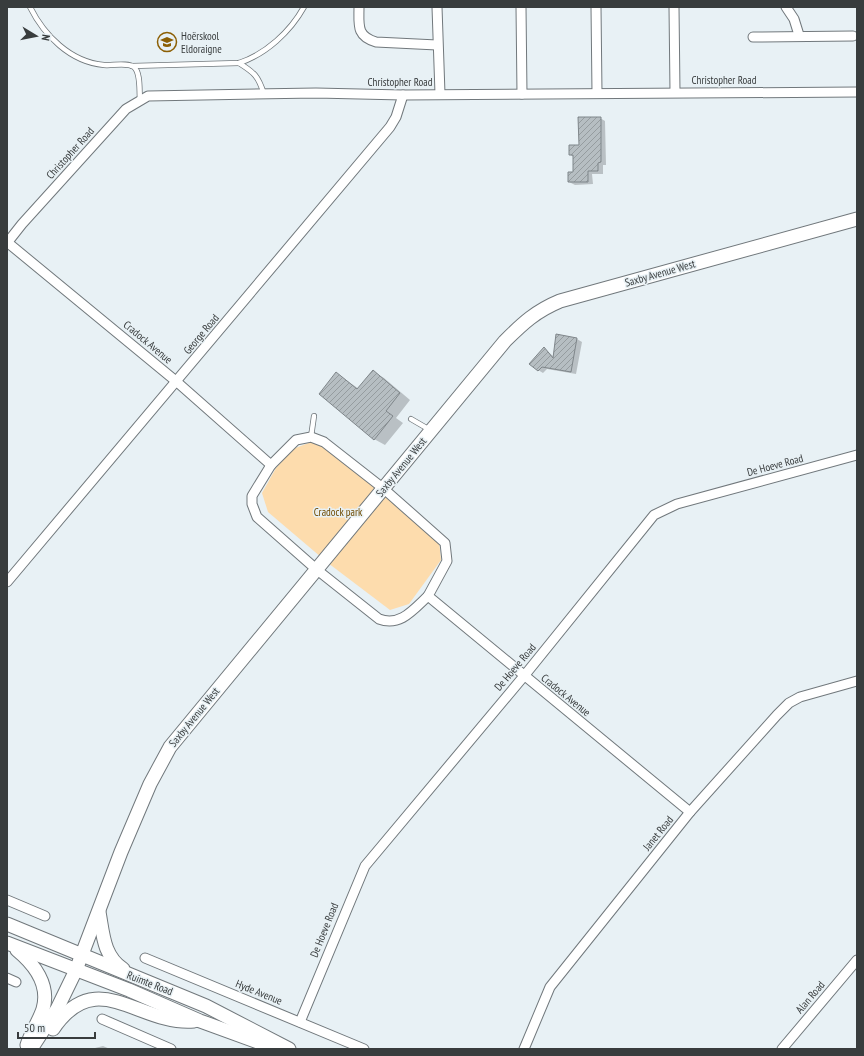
<svg xmlns="http://www.w3.org/2000/svg" width="864" height="1056" font-family="'PT Sans Narrow',sans-serif">
	<style>
		.green { fill: #fddcad }
		.shadow { fill: #0003 }
		.building { fill: url(#building-hatch); stroke: #7f868a }
		.lines { fill: none; stroke-linecap: round; stroke-linejoin: round }
		.lane-casing { stroke: #71787c; stroke-width: 6 }
		.street-casing { stroke: #71787c; stroke-width: 11 }
		.secondary-casing { stroke: #71787c; stroke-width: 15 }
		.lane { stroke: #fff; stroke-width: 4.5 }
		.street { stroke: #fff; stroke-width: 9 }
		.secondary { stroke: #fff; stroke-width: 13 }
		.labels { text-anchor: middle; dominant-baseline: central; stroke-width: 3; stroke-linejoin: round; paint-order: stroke }
		.poi-label { font-size: 11px; fill: #383c3d; stroke: #e8f1f5; text-anchor: start }
		.street-label { font-size: 11px; fill: #383c3d; stroke: #e8f1f5 }
		.park-label { font-size: 11px; fill: #6f4b02; stroke: #e8f1f5 }
	</style>
	<defs>
		<pattern id="building-hatch" width="6" height="6" patternUnits="userSpaceOnUse"><rect width="6" height="6" fill="#b6bec2"/><path d="M-1 1l2-2M0 6l6-6M5 7l2-2" fill="none" stroke="#959c9f"/></pattern>
	</defs>
	<rect width="100%" height="100%" fill="#e8f1f5"/>
	<!-- green -->
	<polygon class="green" points="311,442 325,444 439,540 441,560 409,604 390,610 328,563 268,512 262,493 276,468 293,449"/>
	<!-- shadow -->
	<g class="shadow">
		<polygon points="600,118 605,121 606,165 603,165 603,174 592,174 593,184 575,185 569,182 574,173 574,157 570,155 580,146"/>
		<polygon points="577,339 582,342 576,374 547,369 543,373 538,370 544,348 554,357"/>
		<polygon points="373,372 384,378 410,400 396,418 403,423 385,445 374,439 336,373 359,389"/>
		<polygon points="103,1046 110,1049 91,1049"/>
	</g>
	<!-- building -->
	<g class="building">
		<polygon points="578,117 601,117 601,162 598,163 598,171 588,171 588,182 568,182 568,172 573,172 573,155 569,155 569,145 579,145"/>
		<polygon points="556,334 577,338 571,372 542,367 538,371 529,364 544,347 553,358"/>
		<polygon points="373,370 400,393 386,411 393,416 374,440 319,394 336,372 357,389"/>
	</g>
	<g class="lines">
		<!-- lane casing -->
		<g class="lane-casing">
			<g id="lane">
				<path d="M 30,7 C 44,35 70,62 104,65 C 112,66 127,62 134,67 C 141,73 139,91 140,99"/>
				<path d="M 239,63 C 255,73 258,76 264,94"/>
				<path d="M 132,66 L 239,63 C 266,54 290,32 304,7"/>
				<polyline points="411,419 430,430"/>
				<polyline points="311,437 314,416"/>
			</g>
		</g>
		<!-- street casing -->
		<g class="street-casing">
			<g id="street">
				<path d="M 359,7 C 359,25 356,36 376,42 L 437,45"/>
				<polyline points="437,7 440,94"/>
				<polyline points="521,7 522,94"/>
				<polyline points="596,7 597,93"/>
				<polyline points="674,7 675,92"/>
				<polyline points="786,7 794,19 799,35"/>
				<polyline points="753,37 853,36"/>
				<polyline points="7,242 177,382 271,465 296,440 311,437 324,442 384,489 445,543 447,561 428,596 690,812"/>
				<polyline points="7,243 22,224 126,109 148,96 316,93 403,95 857,92"/>
				<path d="M 271,465 L 252,496 L 252,504 L 257,517 L 316,569 L 379,619 C 400,627 413,610 428,596"/>
				<polyline points="7,582 390,127 396,117 403,95"/>
				<polyline points="7,900 45,916"/>
				<polyline points="145,958 364,1049"/>
				<polyline points="7,978 16,982"/>
				<polyline points="102,1019 171,1049"/>
				<polyline points="300,1022 365,866 524,676 654,515 677,504 857,455"/>
				<polyline points="524,1049 550,987 690,812 777,715 789,703 800,697 857,681"/>
				<polyline points="782,1049 857,960"/>
			</g>
		</g>
		<!-- secondary casing -->
		<g class="secondary-casing">
			<g id="secondary">
				<path d="M 99,912 C 103,933 103,956 123,969"/>
				<polyline points="7,924 206,1006 289,1049"/>
				<polyline points="7,943 129,990 200,1021 269,1046"/>
				<path d="M 17,950 C 34,964 50,985 43,1009 C 39,1021 31,1033 27,1045"/>
				<path d="M 53,1029 C 97,964 139,1026 194,1021"/>
				<path d="M 31,1049 L 57,1009 L 76,970 L 121,852 L 150,784 L 170,747 L 505,341 C 523,323 536,311 560,301 L 857,219"/>
			</g>
		</g>
		<!-- lane -->
		<use href="#lane" class="lane"/>
		<!-- street -->
		<use href="#street" class="street"/>
		<!-- secondary -->
		<use href="#secondary" class="secondary"/>
	</g>
	<!-- icons -->
	<defs>
		<g id="school-ring" transform="scale(1)"><circle r="9.5" fill="#e8f1f5" stroke="#8c5f04" stroke-width="1.5"/><path d="M0-5L7-2L0 1L-7-2ZM-4 1L0 2.5L4 1V4Q0 6-4 4Z" fill="#8c5f04"/></g>
	</defs>
	<g fill-rule="evenodd">
		<use href="#school-ring" x="167" y="42"/>
	</g>
	<g class="labels">
		<!-- poi labels -->
		<g class="poi-label">
			<text x="181" y="36">Hoërskool<tspan x="181" dy="13">Eldoraigne</tspan></text>
		</g>
		<!-- street labels -->
		<g class="street-label">
			<text x="724" y="80">Christopher Road</text>
			<text x="400" y="82">Christopher Road</text>
			<text transform="translate(70 153) rotate(-48)">Christopher Road</text>
			<text transform="translate(660 273) rotate(-16)">Saxby Avenue West</text>
			<text transform="translate(201 334) rotate(-50)">George Road</text>
			<text transform="translate(148 342) rotate(40)">Cradock Avenue</text>
			<text transform="translate(775 465) rotate(-15)">De Hoeve Road</text>
			<text transform="translate(401 467) rotate(-51)">Saxby Avenue West</text>
			<text transform="translate(515 667) rotate(-50)">De Hoeve Road</text>
			<text transform="translate(566 695) rotate(39)">Cradock Avenue</text>
			<text transform="translate(194 717) rotate(-51)">Saxby Avenue West</text>
			<text transform="translate(658 833) rotate(-51)">Janet Road</text>
			<text transform="translate(324 930) rotate(-68)">De Hoeve Road</text>
			<text transform="translate(150 983) rotate(21)">Ruimte Road</text>
			<text transform="translate(259 992) rotate(22)">Hyde Avenue</text>
			<text transform="translate(810 997) rotate(-50)">Alan Road</text>
		</g>
		<!-- park labels -->
		<g class="park-label">
			<text x="338" y="512">Cradock park</text>
		</g>
	</g>
	<!-- border -->
	<rect width="864" height="1056" fill="none" stroke="#383c3d" stroke-width="16"/>
	<!-- north arrow -->
	<g transform="translate(36 36) rotate(100)" stroke="#e8f1f5" stroke-width="3" paint-order="stroke">
	<path d="M0-3L7 15L0 10L-7 15Z" fill="#383c3d"/>
	<text y="-6" font-size="11" font-weight="bold" text-anchor="middle" fill="#383c3d">N</text>
	</g>
	<!-- scale -->
	<path d="M18 1032v6h77v-6" fill="none" stroke="#383c3d" stroke-width="2"/>
	<text x="24" y="1032" font-size="12" fill="#383c3d" stroke="#e8f1f5" stroke-width="3" paint-order="stroke">50 m</text>
</svg>
